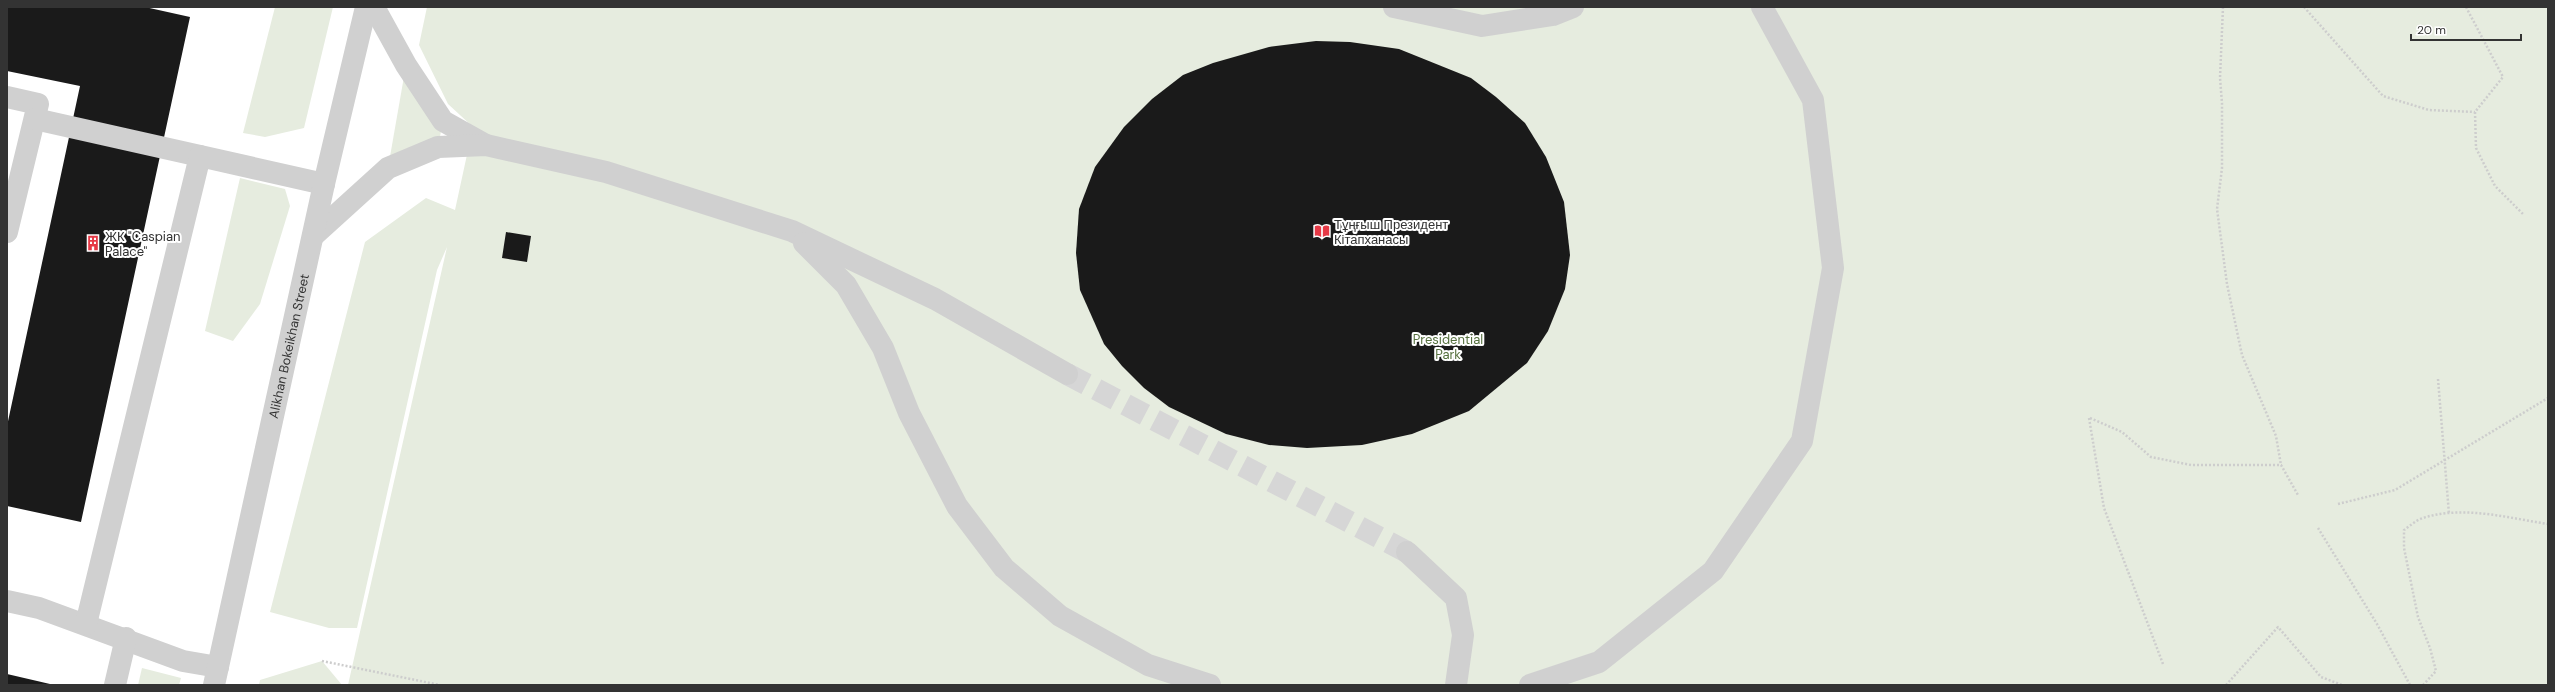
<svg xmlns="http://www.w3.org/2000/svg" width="2555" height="692" font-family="'DM Sans',sans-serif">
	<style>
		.green { fill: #e6ecdf }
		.building { fill: #1a1a1a }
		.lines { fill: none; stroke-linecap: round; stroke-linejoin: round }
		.minor-tunnel { stroke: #d6d6d6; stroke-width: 22; stroke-dasharray: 22 11; stroke-linecap: butt }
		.path { stroke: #cdcdcd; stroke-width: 2.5; stroke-dasharray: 2 2; stroke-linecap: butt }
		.minor { stroke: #d0d0d0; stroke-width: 22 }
		.labels { text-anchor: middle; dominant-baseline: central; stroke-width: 4; stroke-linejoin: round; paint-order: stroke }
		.poi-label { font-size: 13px; fill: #333; stroke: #fff; text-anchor: start }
		.park-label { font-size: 13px; fill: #56703f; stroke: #fff }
		.street-label { font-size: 13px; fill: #333; stroke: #fff }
	</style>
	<rect width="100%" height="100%" fill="#fff"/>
	<!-- green -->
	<g class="green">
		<polygon points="275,7 333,7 304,128 265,137 243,133"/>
		<polygon points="427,7 2548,7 2548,685 348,685 447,247 437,270 357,628 329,628 270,612 365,242 426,198 455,210 473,127 448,104 419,45"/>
		<polygon points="406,65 443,121 438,147 388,168"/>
		<polygon points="240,178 285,189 290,206 260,304 233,341 205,331"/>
		<polygon points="322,661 342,685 259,685 260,680"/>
		<polygon points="142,668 181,678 179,685 138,685"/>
	</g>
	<!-- building -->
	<g class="building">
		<polygon points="7,7 145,7 190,17 81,522 7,506 7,426 80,86 7,71"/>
		<polygon points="1316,41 1350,42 1399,49 1471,78 1496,97 1525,123 1546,157 1564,202 1570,255 1565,289 1548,331 1527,363 1469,411 1412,434 1362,445 1307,448 1269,445 1226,434 1169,407 1144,388 1122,366 1104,344 1080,290 1076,253 1079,209 1095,167 1124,127 1152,99 1183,75 1213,63 1269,47"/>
		<polygon points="506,232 531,236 527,262 502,258"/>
		<polygon points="7,674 50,684 50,685 7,685"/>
	</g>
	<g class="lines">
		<!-- minor-tunnel -->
		<polyline class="minor-tunnel" points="1067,374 1407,552"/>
		<!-- path -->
		<g class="path">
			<polyline points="2223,7 2220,78 2222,103 2222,168 2217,209 2227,284 2242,355 2276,436 2281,465"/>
			<polyline points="2304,7 2383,96 2429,110 2475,112"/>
			<polyline points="2466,7 2503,77 2475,112 2476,148 2495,186 2523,214"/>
			<polyline points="2438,379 2449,514"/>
			<polyline points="2089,418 2104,508 2163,664"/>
			<polyline points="2090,418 2122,432 2151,457 2191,465 2281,465 2298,495"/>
			<polyline points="2338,504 2395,490 2548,398"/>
			<polyline points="2318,528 2377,624 2410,685"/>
			<polyline points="322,661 440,685"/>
			<polyline points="2226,685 2278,627 2321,677 2342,685"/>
			<path d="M 2423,685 L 2436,671 L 2430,648 L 2418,617 L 2404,548 L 2404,530 C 2410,526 2416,520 2423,518 C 2463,505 2508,518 2548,524"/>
		</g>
		<!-- minor -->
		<g class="minor">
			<polyline points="374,7 406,65 443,121 486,145"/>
			<polyline points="1394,7 1482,26 1553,15 1573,7"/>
			<polyline points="7,97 38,104 7,232"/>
			<polyline points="35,119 200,156"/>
			<polyline points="313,236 388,168 438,147 486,145 606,172 792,231 935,299 1067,374"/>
			<polyline points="804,243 846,285 883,348 909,413 957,506 1004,568 1060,616 1148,665 1210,685"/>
			<polyline points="1407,552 1456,598 1463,635 1456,685"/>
			<polyline points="7,601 39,608 183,661 218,667"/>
			<polyline points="86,624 200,156 324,184"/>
			<polyline points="115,685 126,638"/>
			<path id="s1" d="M 214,685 L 324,184 L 366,7"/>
			<polyline points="1530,685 1599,662 1713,571 1802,441 1833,268 1813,100 1762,7"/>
		</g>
	</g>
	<!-- icons -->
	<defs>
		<g id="library-bare" transform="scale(1.2)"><path d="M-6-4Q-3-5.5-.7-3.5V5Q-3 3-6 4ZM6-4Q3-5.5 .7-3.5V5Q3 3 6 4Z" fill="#e63946" stroke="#fff" stroke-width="2.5" paint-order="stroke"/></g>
		<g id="building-bare" transform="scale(1.2)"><path d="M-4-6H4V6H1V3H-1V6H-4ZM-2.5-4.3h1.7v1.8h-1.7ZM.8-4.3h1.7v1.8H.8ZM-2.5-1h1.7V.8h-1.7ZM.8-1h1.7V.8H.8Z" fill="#e63946" stroke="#fff" stroke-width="2.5" paint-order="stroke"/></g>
	</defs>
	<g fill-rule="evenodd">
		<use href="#library-bare" x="1322" y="231"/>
		<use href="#building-bare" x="93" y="243"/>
	</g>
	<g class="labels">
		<!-- poi labels -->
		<g class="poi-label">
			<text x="1334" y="224">Тұңғыш Президент<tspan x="1334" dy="15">Кітапханасы</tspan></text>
			<text x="105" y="236">ЖК "Caspian<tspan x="105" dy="15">Palace"</tspan></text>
		</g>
		<!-- park labels -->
		<g class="park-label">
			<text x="1448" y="339">Presidential<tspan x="1448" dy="15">Park</tspan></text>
		</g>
		<!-- street labels -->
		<g class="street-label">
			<text stroke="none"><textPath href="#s1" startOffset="347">Alikhan Bokeikhan Street</textPath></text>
		</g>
	</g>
	<!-- border -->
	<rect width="2555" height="692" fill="none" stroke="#333333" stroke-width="16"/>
	<!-- scale -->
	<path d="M2411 34v6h110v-6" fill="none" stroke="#333333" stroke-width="2"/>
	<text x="2417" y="34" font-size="12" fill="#333333" stroke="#ffffff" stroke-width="3" paint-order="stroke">20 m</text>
</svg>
